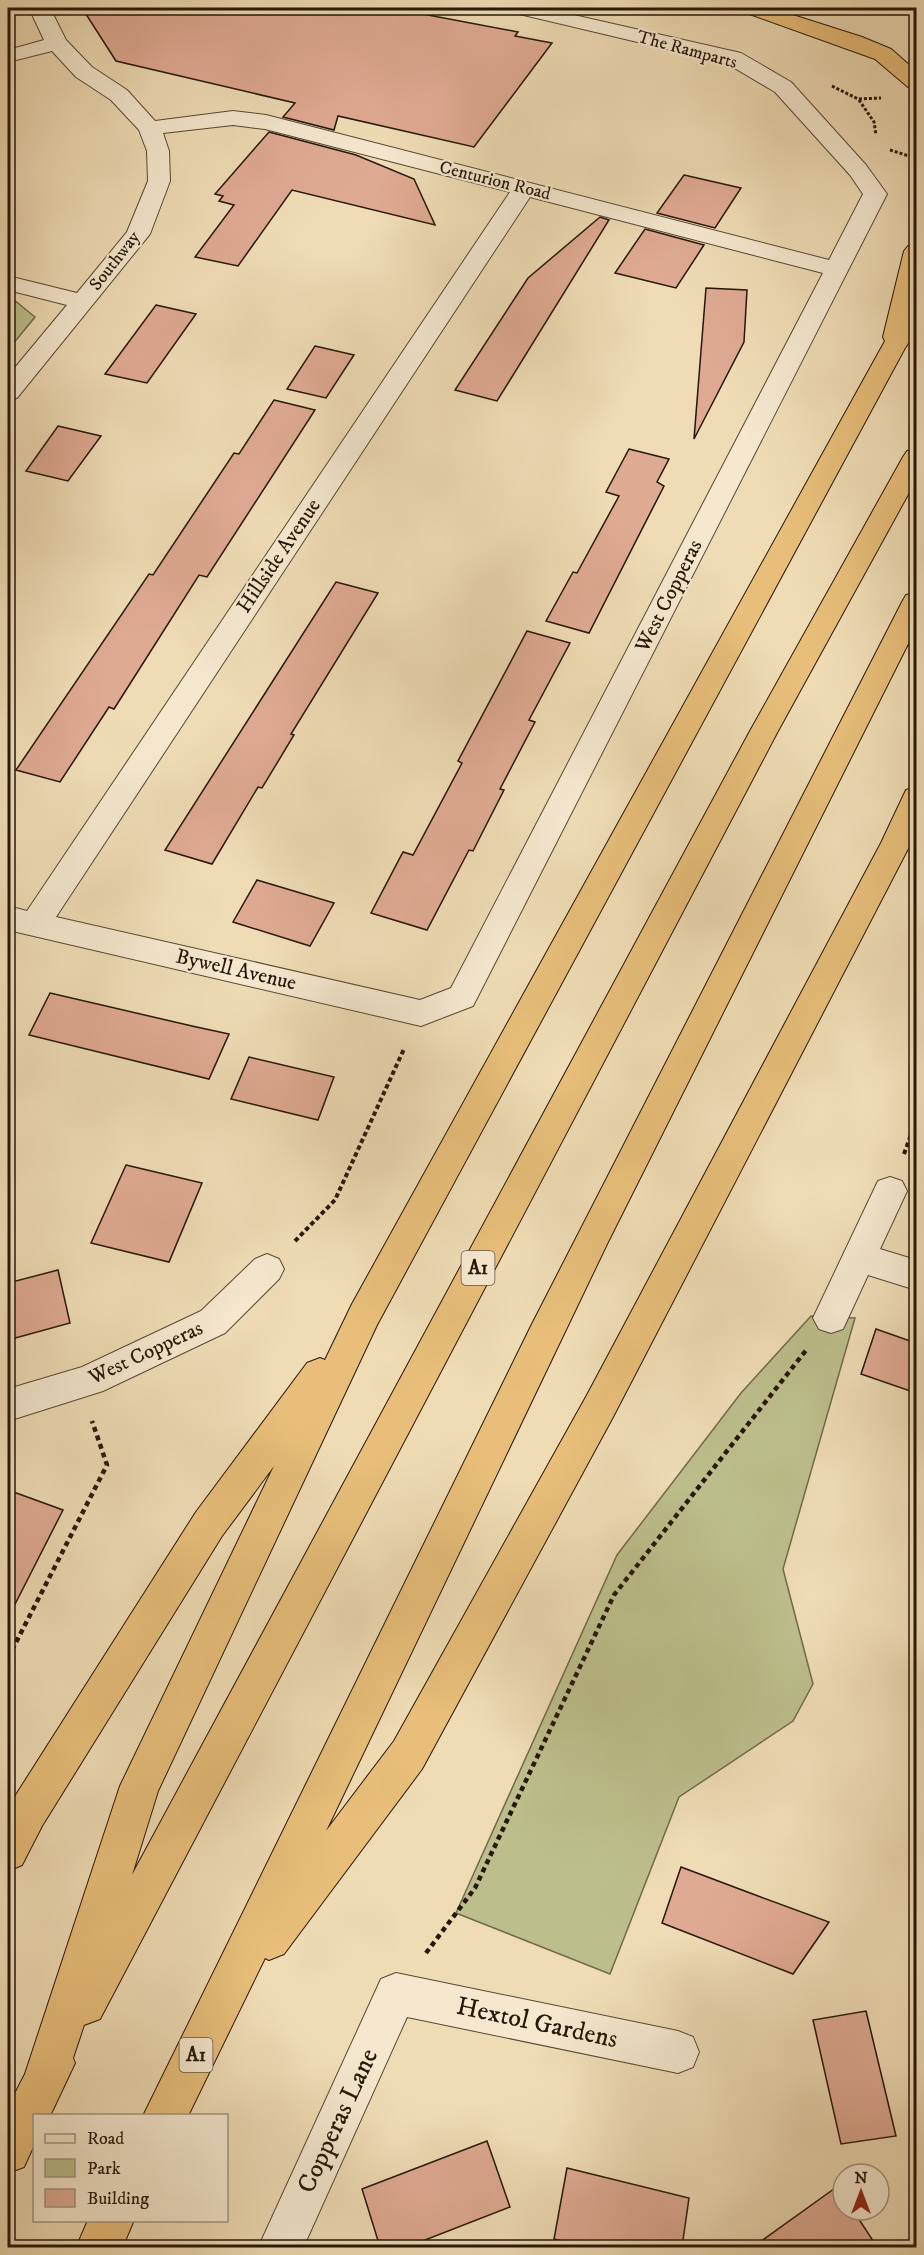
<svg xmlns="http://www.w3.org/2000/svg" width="924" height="2255" font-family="'IM FELL DW Pica',serif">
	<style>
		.green { fill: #bcbf8c; stroke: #716a4a; stroke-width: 1.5 }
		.building { fill: #dfaa92; stroke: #261608; stroke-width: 1.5 }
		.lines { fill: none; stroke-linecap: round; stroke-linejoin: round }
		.minor-casing { stroke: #584833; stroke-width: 2 }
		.highway-casing { stroke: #261608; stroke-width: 2 }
		.path-far2 { stroke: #261608; stroke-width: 3; stroke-dasharray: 3 2; stroke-linecap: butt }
		.path-far1 { stroke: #261608; stroke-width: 4; stroke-dasharray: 4.5 3; stroke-linecap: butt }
		.path { stroke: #261608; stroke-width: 4.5; stroke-dasharray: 5 4; stroke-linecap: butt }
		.minor { fill: #f5e8cf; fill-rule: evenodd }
		.highway { fill: #e8be7a; fill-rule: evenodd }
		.labels { text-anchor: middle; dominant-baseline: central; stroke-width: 4.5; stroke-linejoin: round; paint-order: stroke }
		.far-street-label { font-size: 18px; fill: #261608; stroke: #f5e8cf }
		.shield { fill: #f5e8cf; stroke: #645544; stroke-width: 1.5 }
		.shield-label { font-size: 20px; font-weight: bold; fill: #261608 }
		.street-label { font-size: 21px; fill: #261608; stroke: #f5e8cf }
		.near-street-label { font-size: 26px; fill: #261608; stroke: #f5e8cf }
	</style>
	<rect width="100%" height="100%" fill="#efdcb5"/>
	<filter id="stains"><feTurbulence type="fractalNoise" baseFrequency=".00333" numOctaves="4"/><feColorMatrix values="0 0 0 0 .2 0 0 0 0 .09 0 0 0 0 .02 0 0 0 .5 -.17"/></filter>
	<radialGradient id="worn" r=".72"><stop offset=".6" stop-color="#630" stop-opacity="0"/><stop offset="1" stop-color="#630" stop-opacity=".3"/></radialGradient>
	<!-- green -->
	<g class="green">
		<polygon points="8,295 35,317 8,350"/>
		<polygon points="811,1316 855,1318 783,1569 813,1684 793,1721 679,1797 610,1974 456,1913 617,1555 741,1393"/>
	</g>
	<!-- building -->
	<g class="building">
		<polygon points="82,8 391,8 518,32 515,36 552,43 474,147 338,116 334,130 283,117 295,103 116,61"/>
		<polygon points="269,132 356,155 414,179 435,225 292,190 238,266 195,257 234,205 219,201 223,196 215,194"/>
		<polygon points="684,175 741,188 715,228 657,213"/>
		<polygon points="600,217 609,220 497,401 455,390 528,278"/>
		<polygon points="645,229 704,245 676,288 615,273"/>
		<polygon points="706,288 747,290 744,342 694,439"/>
		<polygon points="156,305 196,314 147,383 105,374"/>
		<polygon points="315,346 354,355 326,398 287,389"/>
		<polygon points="274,400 315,410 207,577 199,575 114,709 109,707 60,782 16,770 149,574 153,575 234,453 239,454"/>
		<polygon points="58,426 101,436 68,481 26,471"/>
		<polygon points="629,449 669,459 657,482 664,486 589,633 546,621 573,572 577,573 619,496 606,492"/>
		<polygon points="336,582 378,593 291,734 294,735 262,788 258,787 212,864 165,850"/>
		<polygon points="527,631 570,643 529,720 535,722 500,789 504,790 473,851 469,850 427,930 371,913 403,852 413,855 462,763 458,761"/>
		<polygon points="257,880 334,903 310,946 233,922"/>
		<polygon points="50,993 192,1026 229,1034 209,1079 29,1035"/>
		<polygon points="249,1057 334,1077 318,1120 231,1099"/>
		<polygon points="126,1165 202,1183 169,1262 91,1243"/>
		<polygon points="58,1270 70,1323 8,1340 8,1283"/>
		<polygon points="876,1329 916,1343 916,1393 861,1374"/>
		<polygon points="8,1490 63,1510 8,1618"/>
		<polygon points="681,1867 758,1896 829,1922 793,1974 662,1923"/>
		<polygon points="866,2011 896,2136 841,2144 813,2020"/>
		<polygon points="487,2141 510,2207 407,2247 380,2247 362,2189"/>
		<polygon points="567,2168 689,2198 682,2247 587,2247 554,2239"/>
		<polygon points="838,2186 843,2194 843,2210 853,2210 877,2247 753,2247"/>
	</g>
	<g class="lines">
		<!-- minor casing -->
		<g class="minor-casing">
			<g id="minor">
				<path d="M 29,8 L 50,8 L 66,40 L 92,67 L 127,90 L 155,121 L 233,111 L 266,115 L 829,260 L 863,194 L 850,175 L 775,92 L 726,63 L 511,12 L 507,8 L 543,8 L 741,53 L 791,82 L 866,165 L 887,194 L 473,1006 L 421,1026 L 8,930 L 8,906 L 27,911 L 510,192 L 265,129 L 233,125 L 163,133 L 169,151 L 170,181 L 150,234 L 17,398 L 8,400 L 8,376 L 67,305 L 8,290 L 8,276 L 77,293 L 127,232 L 148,181 L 147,151 L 139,130 L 111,100 L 76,77 L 52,51 L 8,62 L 8,50 L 44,40 ZM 530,197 L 823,273 L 451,988 L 420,1000 L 56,917 Z"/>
				<polygon points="890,1177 902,1181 907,1191 880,1249 916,1260 916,1290 868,1275 843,1329 831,1333 819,1329 813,1318 878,1181"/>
				<polygon points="267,1254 279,1259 284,1269 279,1279 225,1333 103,1391 8,1421 8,1389 82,1367 201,1311 255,1259"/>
				<polygon points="396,1973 678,2031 693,2037 699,2052 693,2067 678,2073 407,2017 303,2248 258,2248 381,1979"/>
			</g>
		</g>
		<!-- highway casing -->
		<g class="highway-casing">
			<g id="highway">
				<polygon points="740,8 771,8 862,37 891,49 916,71 916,88 908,87 875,59 744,12"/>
				<polygon points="916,244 914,308 916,308 916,332 905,348 377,1325 158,1791 132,1875 750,731 903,457 907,451 916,449 916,480 778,731 100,2019 84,2025 73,2058 75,2063 50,2116 34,2116 34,2145 24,2167 8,2173 8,2107 25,2074 120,1786 274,1466 222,1536 42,1826 22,1865 8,1871 8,1810 14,1798 196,1512 307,1363 320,1358 325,1360 352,1304 885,341 883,337 904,251 908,246"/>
				<polygon points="916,593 916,628 608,1242 326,1831 394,1741 587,1395 881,843 906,790 916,787 916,830 911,843 613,1417 422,1769 284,1954 269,1960 265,1958 188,2116 143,2116 531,1326 902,602 906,595"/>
				<polygon points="88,2220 134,2220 122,2248 76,2248"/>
			</g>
		</g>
		<!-- path-far2 -->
		<g class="path-far2">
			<polyline points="832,86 858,99 881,98"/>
			<polyline points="859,100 874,122 876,135"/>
			<polyline points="890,150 912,157 916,144"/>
		</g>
		<!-- path-far1 -->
		<g class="path-far1">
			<polyline points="904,1154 916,1121"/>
			<polyline points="295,1241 335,1200 404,1049"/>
		</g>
		<!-- path -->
		<g class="path">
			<polyline points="8,1658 107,1465 92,1421"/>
			<polyline points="426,1953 475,1888 614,1595 807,1349"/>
		</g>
		<!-- minor -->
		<use href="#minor" class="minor"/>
		<!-- highway -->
		<use href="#highway" class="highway"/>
	</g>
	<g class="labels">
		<!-- far-street labels -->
		<g class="far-street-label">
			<text transform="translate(687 50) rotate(15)">The Ramparts</text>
			<text transform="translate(495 181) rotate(14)">Centurion Road</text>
			<text transform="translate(115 261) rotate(-52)">Southway</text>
		</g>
		<!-- shield labels -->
		<g class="shield">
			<rect x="461.5" y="1251" width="33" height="34" rx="4.5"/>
			<rect x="179.5" y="2038" width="33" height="34" rx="4.5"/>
		</g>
		<g class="shield-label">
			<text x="478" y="1268">A1</text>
			<text x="196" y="2055">A1</text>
		</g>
		<!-- street labels -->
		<g class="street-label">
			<text transform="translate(279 556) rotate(-56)">Hillside Avenue</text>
			<text transform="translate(669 596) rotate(-63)">West Copperas</text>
			<text transform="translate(236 970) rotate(13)">Bywell Avenue</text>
			<text transform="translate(146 1353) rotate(-25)">West Copperas</text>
		</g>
		<!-- near-street labels -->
		<g class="near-street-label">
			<text transform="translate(537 2023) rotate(12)">Hextol Gardens</text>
			<text transform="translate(338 2121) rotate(-65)">Copperas Lane</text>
		</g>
	</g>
	<!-- margin -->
	<rect width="924" height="2255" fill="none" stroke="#efdcb5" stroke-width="30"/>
	<rect x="9" y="9" width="906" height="2237" fill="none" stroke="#261608" stroke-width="3"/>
	<rect x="15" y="15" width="894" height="2225" fill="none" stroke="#261608" stroke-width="1.5"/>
	<!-- legend -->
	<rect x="33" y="2114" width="195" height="108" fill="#f5e8cf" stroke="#a2947f" stroke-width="1.5"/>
	<rect x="45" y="2134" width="30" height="9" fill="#f5e8cf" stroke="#a2947f" stroke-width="1.5"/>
	<text x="87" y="2144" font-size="18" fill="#261608">Road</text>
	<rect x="45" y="2159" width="30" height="18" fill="#bcbf8c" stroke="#a2947f" stroke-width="1.5"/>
	<text x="87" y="2174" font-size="18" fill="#261608">Park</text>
	<rect x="45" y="2189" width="30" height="18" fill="#dfaa92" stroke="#a2947f" stroke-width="1.5"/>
	<text x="87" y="2204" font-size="18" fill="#261608">Building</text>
	<!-- north arrow -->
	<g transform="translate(861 2192)"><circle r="28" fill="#f5e8cf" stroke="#a2947f" stroke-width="1.5"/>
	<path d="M0-4.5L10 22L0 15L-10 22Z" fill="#8f2418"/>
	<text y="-9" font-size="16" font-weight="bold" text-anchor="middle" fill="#261608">N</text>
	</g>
	<rect width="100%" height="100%" filter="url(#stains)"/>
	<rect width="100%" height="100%" fill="url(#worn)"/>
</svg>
